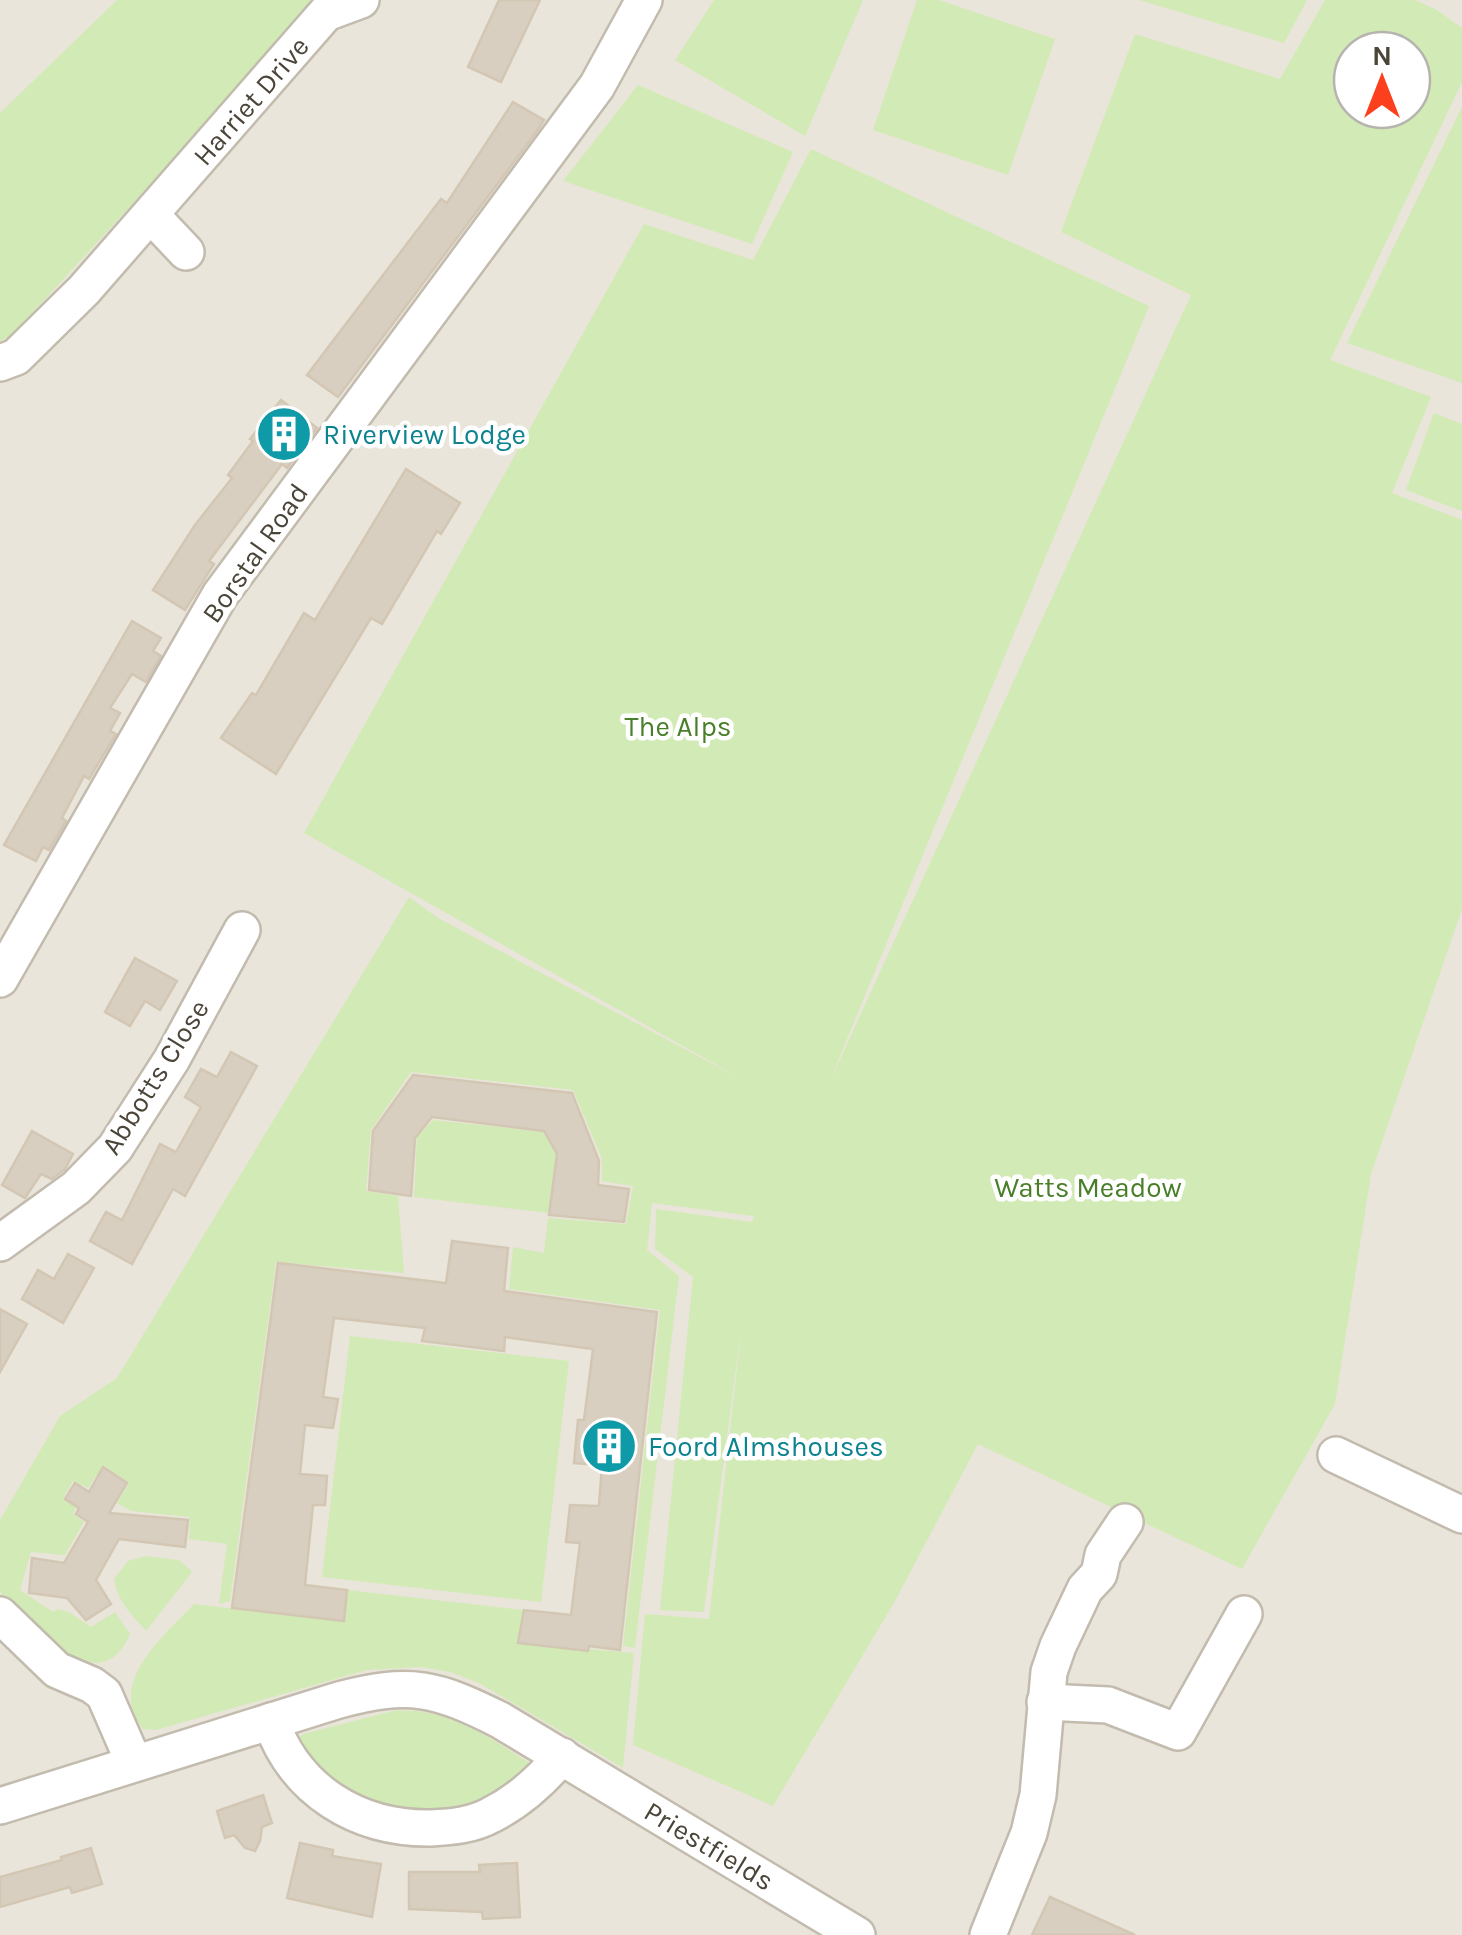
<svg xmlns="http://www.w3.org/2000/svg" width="1462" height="1935" font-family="Karla,sans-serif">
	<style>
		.residential { fill: #eae5da; fill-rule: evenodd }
		.green { fill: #d2eab5; fill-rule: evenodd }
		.building { fill: #d8cfc1; stroke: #d3c7b4; stroke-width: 2.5 }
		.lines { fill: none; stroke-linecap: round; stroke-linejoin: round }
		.minor-casing { stroke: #c2bbae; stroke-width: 40 }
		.minor { stroke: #fff; stroke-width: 35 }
		.labels { text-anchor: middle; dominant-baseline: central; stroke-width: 9; stroke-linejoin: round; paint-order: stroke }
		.street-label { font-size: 28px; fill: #4b4439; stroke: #fff }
		.culture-label { font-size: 28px; fill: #0d838f; stroke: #fff; text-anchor: start }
		.park-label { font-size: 28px; fill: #4a7f2a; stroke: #fff }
	</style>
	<rect width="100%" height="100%" fill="#f6f3ec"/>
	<!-- residential -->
	<path class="residential" d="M 0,0 L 1462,0 L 1462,1935 L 0,1935 ZM 1352,50 L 1412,50 L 1412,110 L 1352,110 Z"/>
	<!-- green -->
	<g class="green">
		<polygon points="117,0 329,0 281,42 13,334 0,342 0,113"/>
		<polygon points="714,0 863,0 805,136 675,60"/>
		<polygon points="917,0 939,0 1055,39 1008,175 873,130"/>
		<polygon points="1139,0 1307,0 1284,43"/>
		<path d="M 1325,0 L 1415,0 L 1437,10 L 1462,28 L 1462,82 L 1330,360 L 1431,397 L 1392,493 L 1462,520 L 1462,909 L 1371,1174 L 1335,1404 L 1242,1569 L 978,1444 L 895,1601 L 773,1806 L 633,1745 L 645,1614 L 709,1619 L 742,1322 L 704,1612 L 660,1610 L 693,1277 L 655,1249 L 656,1209 L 752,1222 L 754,1216 L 652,1203 L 647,1250 L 679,1276 L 635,1648 L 623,1646 L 660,1310 L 509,1289 L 513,1247 L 544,1253 L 548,1218 L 626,1224 L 633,1186 L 602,1181 L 602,1159 L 573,1090 L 411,1072 L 371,1130 L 366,1191 L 398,1196 L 404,1273 L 276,1262 L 230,1601 L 219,1604 L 227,1544 L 189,1539 L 190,1517 L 131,1511 L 117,1503 L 129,1483 L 103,1466 L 88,1488 L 73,1481 L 63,1498 L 76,1507 L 73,1514 L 84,1522 L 65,1555 L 31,1552 L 20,1590 L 53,1612 L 58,1609 L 69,1612 L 91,1627 L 115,1612 L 130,1634 C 98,1708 30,1620 0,1592 L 0,1520 L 60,1416 L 117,1378 L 409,897 L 438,918 L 747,1082 L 304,833 L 644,224 L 753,260 L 811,149 L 1149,306 L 829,1083 L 1191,295 L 1061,232 L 1135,34 L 1280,79 ZM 1352,50 L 1412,50 L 1412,110 L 1352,110 Z"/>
		<polygon points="638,85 793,152 752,244 563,181"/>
		<polygon points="1462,107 1462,383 1347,343"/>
		<polygon points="1434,413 1462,424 1462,511 1406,490"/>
		<polygon points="433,1120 544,1132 556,1155 548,1213 414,1197 417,1137"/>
		<polygon points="350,1336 569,1361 541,1602 322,1577"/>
		<path d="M 145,1556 L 179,1560 L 192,1572 L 146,1631 C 131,1614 118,1602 114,1579 L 128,1561 Z"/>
		<path d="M 347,1590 L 524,1610 L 519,1643 L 634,1653 L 623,1768 L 479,1683 L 450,1672 L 421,1667 L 367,1670 L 156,1730 L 143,1729 C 106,1683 163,1637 194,1604 L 344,1622 Z"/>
		<path d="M 393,1711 C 445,1707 486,1735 528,1762 L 535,1772 L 457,1818 L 348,1803 L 292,1744 L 303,1734 Z"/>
	</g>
	<!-- building -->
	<g class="building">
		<polygon points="499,0 540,0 501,82 468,67"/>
		<polygon points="513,102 544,120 537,131 338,397 307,375 441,199 447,203"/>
		<polygon points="281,400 317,428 287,468 282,464 209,561 214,564 185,610 153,590 195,525 232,478 228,475 253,441 250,439"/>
		<polygon points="406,469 460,503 441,534 437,531 382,624 371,618 276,774 221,738 252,693 256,695 304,613 315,620"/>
		<polygon points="132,621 161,638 153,651 161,656 146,682 132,674 110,708 120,713 110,731 116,734 89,779 84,776 62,818 66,821 49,850 43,847 36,861 4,845"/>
		<polygon points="135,958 177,981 160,1010 145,1001 130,1026 105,1012"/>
		<polygon points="231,1052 257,1066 185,1196 173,1189 132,1264 90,1241 106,1212 122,1220 160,1144 176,1152 201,1107 185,1097 201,1069 217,1077"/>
		<polygon points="413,1075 572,1093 599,1161 598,1185 629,1189 624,1222 549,1215 557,1154 544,1131 432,1117 415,1138 411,1196 369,1190 373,1131"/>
		<polygon points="32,1131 73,1154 65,1169 52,1179 41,1174 25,1198 2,1185"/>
		<polygon points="452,1241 508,1248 504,1291 657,1312 620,1650 589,1646 588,1651 518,1643 524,1610 571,1615 580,1543 566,1542 570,1505 599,1506 602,1465 574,1463 578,1420 584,1420 593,1349 505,1337 504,1351 422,1341 425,1328 334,1318 323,1397 338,1399 333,1428 305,1425 300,1474 327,1476 325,1505 313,1505 305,1585 347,1590 344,1621 232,1608 278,1263 446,1283"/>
		<polygon points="68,1254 94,1268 63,1323 22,1299 38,1270 54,1279"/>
		<polygon points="0,1309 27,1324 0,1372"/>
		<polygon points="103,1467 127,1483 109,1513 188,1520 185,1547 119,1539 96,1580 111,1604 86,1620 67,1598 29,1593 32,1558 64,1563 88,1522 76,1514 79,1508 65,1499 75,1483 89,1492"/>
		<polygon points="263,1795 272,1823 262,1827 260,1841 255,1851 245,1848 234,1835 225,1838 217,1811"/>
		<polygon points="300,1843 333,1850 332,1856 381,1864 372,1917 287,1898"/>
		<polygon points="91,1848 102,1884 72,1893 70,1887 0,1907 0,1877 62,1860 61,1857"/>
		<polygon points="517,1863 520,1917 483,1919 482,1912 409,1909 409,1872 480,1872 479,1865"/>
		<polygon points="1050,1897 1135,1935 1032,1935"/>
	</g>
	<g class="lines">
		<!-- minor casing -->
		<g class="minor-casing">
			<g id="minor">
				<polyline points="152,216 186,252"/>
				<polyline points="0,363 16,357 84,290 326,13 361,0"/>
				<polyline points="0,979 220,595 597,86 644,0"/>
				<polyline points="0,1243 76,1188 115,1148 172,1059 242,930"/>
				<polyline points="1336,1455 1462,1515"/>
				<polyline points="0,1615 57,1670 92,1685 104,1694 134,1763"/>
				<polyline points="1045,1702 1108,1705 1178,1732 1244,1614"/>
				<path d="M 271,1721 C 295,1791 358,1829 431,1828 C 452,1827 473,1825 491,1815 C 519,1801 542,1780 562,1756"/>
				<path d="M 0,1806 L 339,1700 C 410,1681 436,1688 500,1720 L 857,1935"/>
				<polyline points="988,1935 1029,1833 1038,1795 1049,1672 1058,1646 1085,1589 1099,1574 1103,1555 1125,1522"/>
			</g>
		</g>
		<!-- minor -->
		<use href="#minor" class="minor"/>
	</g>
	<!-- icons -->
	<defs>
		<g id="building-disc" transform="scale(2.875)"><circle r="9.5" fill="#0f9aa8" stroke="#fff"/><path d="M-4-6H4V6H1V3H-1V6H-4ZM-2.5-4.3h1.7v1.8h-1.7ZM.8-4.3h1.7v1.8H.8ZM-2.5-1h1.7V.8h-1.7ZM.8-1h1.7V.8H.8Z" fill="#fff"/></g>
	</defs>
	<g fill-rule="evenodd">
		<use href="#building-disc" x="284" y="434"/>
		<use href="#building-disc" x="609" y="1446"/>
	</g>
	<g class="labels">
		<!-- street labels -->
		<g class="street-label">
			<text transform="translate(251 101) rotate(-49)">Harriet Drive</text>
			<text transform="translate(255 553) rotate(-55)">Borstal Road</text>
			<text transform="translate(155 1077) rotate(-58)">Abbotts Close</text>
			<text transform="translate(709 1846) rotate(31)">Priestfields</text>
		</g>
		<!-- culture labels -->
		<g class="culture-label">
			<text x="323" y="434">Riverview Lodge</text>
			<text x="648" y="1446">Foord Almshouses</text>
		</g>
		<!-- park labels -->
		<g class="park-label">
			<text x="678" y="726">The Alps</text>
			<text x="1088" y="1187">Watts Meadow</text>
		</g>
	</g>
	<!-- north arrow -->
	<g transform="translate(1382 80)"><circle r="48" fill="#ffffff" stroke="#b7b4b0" stroke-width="2.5"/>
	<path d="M0-8L18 38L0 25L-18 38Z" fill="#fc3f1d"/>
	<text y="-15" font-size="28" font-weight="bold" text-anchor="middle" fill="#4b4439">N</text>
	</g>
</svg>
